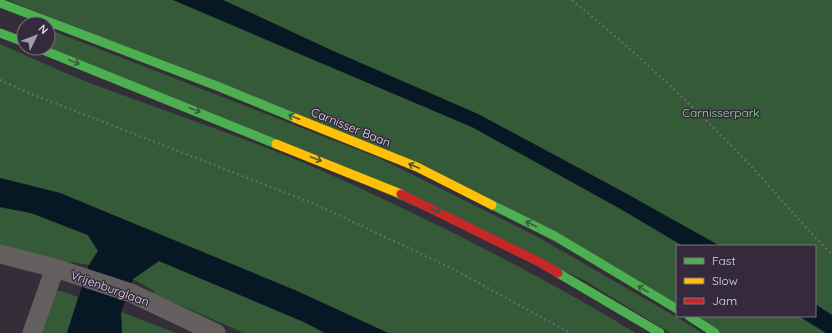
<svg xmlns="http://www.w3.org/2000/svg" width="832" height="333" font-family="Quicksand,sans-serif">
	<style>
		.green { fill: #345a37 }
		.water { fill: #061823 }
		.lines { fill: none; stroke-linecap: round; stroke-linejoin: round }
		.path { stroke: #6a6668; stroke-width: 2.5; stroke-dasharray: 2 3; stroke-linecap: butt }
		.street { stroke: #645f5f; stroke-width: 19 }
		.fast { stroke: #4caf50; stroke-width: 9 }
		.slow { stroke: #ffc107; stroke-width: 9 }
		.jam { stroke: #c62828; stroke-width: 9 }
		.oneway { stroke: #3d5943 }
		.labels { text-anchor: middle; dominant-baseline: central; stroke-width: 3; stroke-linejoin: round; paint-order: stroke }
		.park-label { font-size: 12px; fill: #92dc95; stroke: #352a3c }
		.street-label { font-size: 12px; fill: #e1dae7; stroke: #352a3c }
	</style>
	<rect width="100%" height="100%" fill="#342e38"/>
	<!-- green -->
	<g class="green">
		<polygon points="8,0 173,0 472,127 619,208 683,246 677,246 677,309 416,166"/>
		<polygon points="223,0 832,0 832,315 815,304 815,246 720,246 627,194 478,114 333,51"/>
		<polygon points="48,29 379,158 538,237 680,319 702,333 670,333 582,279 48,47"/>
		<path d="M 0,44 C 30,57 60,71 90,83 C 163,111 239,135 311,166 C 422,215 531,270 636,333 L 388,333 L 297,291 L 60,193 L 0,178 Z"/>
		<polygon points="0,207 31,213 88,235 98,251 89,265 72,262 59,264 0,247"/>
		<polygon points="159,261 304,322 325,333 244,333 154,294 154,291 133,279"/>
		<polygon points="58,290 78,297 67,333 39,333 50,304"/>
		<polygon points="121,312 176,333 122,333"/>
		<polygon points="689,316 799,316 826,333 716,333"/>
	</g>
	<!-- water -->
	<g class="water">
		<polygon points="173,0 223,0 333,51 478,114 627,194 720,246 683,246 619,208 472,127"/>
		<polygon points="0,178 60,193 297,291 388,333 325,333 304,322 159,261 133,279 121,312 122,333 67,333 89,265 98,251 88,235 31,213 0,207"/>
		<polygon points="815,304 832,315 832,333 826,333 799,316 815,316"/>
	</g>
	<g class="lines">
		<!-- path -->
		<g class="path">
			<path d="M 572,0 C 634,51 693,105 748,163 C 776,193 802,225 832,254"/>
			<polyline points="0,80 36,96 317,205 453,269 570,333"/>
		</g>
		<!-- street -->
		<g class="street">
			<polyline points="0,254 55,268 131,293 216,333"/>
			<polyline points="32,333 55,268"/>
		</g>
		<!-- fast -->
		<g class="fast">
			<polyline points="0,3 217,86 295,118"/>
			<polyline points="0,33 24,42"/>
			<polyline points="38,48 276,144"/>
			<polyline points="492,205 555,236 677,309"/>
			<polyline points="558,273 660,333"/>
			<polyline points="689,316 715,333"/>
		</g>
		<!-- slow -->
		<g class="slow">
			<polyline points="295,118 417,167 492,205"/>
			<polyline points="276,144 401,194"/>
		</g>
		<!-- jam -->
		<polyline class="jam" points="401,194 541,263 558,273"/>
	</g>
	<!-- one-way arrows -->
	<defs><path id="oneway-shaft" d="M-6 0H5M1.5-3L5.5 0L1.5 3" fill="none" stroke-width="1.6" stroke-linecap="round" stroke-linejoin="round"/></defs>
	<g class="oneway">
		<use href="#oneway-shaft" transform="translate(74 62) rotate(22)"/>
		<use href="#oneway-shaft" transform="translate(195 110) rotate(22)"/>
		<use href="#oneway-shaft" transform="translate(294 117) rotate(-158)"/>
		<use href="#oneway-shaft" transform="translate(316 159) rotate(22)"/>
		<use href="#oneway-shaft" transform="translate(414 166) rotate(-157)"/>
		<use href="#oneway-shaft" transform="translate(435 210) rotate(26)"/>
		<use href="#oneway-shaft" transform="translate(531 224) rotate(-153)"/>
		<use href="#oneway-shaft" transform="translate(643 289) rotate(-149)"/>
	</g>
	<g class="labels">
		<!-- park labels -->
		<g class="park-label">
			<text x="721" y="112">Carnisserpark</text>
		</g>
		<!-- street labels -->
		<g class="street-label">
			<text transform="translate(351 127) rotate(22)">Carnisser Baan</text>
			<text transform="translate(110 288) rotate(20)">Vrijenburglaan</text>
		</g>
	</g>
	<!-- legend -->
	<rect x="676" y="245" width="140" height="72" fill="#352a3c" stroke="#7a7080"/>
	<rect x="684" y="258" width="20" height="6" fill="#4caf50" stroke="#7a7080"/>
	<text x="712" y="265" font-size="12" fill="#e1dae7">Fast</text>
	<rect x="684" y="278" width="20" height="6" fill="#ffc107" stroke="#7a7080"/>
	<text x="712" y="285" font-size="12" fill="#e1dae7">Slow</text>
	<rect x="684" y="298" width="20" height="6" fill="#c62828" stroke="#7a7080"/>
	<text x="712" y="305" font-size="12" fill="#e1dae7">Jam</text>
	<!-- north arrow -->
	<g transform="translate(36 36) rotate(47)"><circle r="19" fill="#352a3c" stroke="#7a7080"/>
	<path d="M0-3L7 15L0 10L-7 15Z" fill="#a49eaa"/>
	<text y="-6" font-size="11" font-weight="bold" text-anchor="middle" fill="#e1dae7">N</text>
	</g>
</svg>
